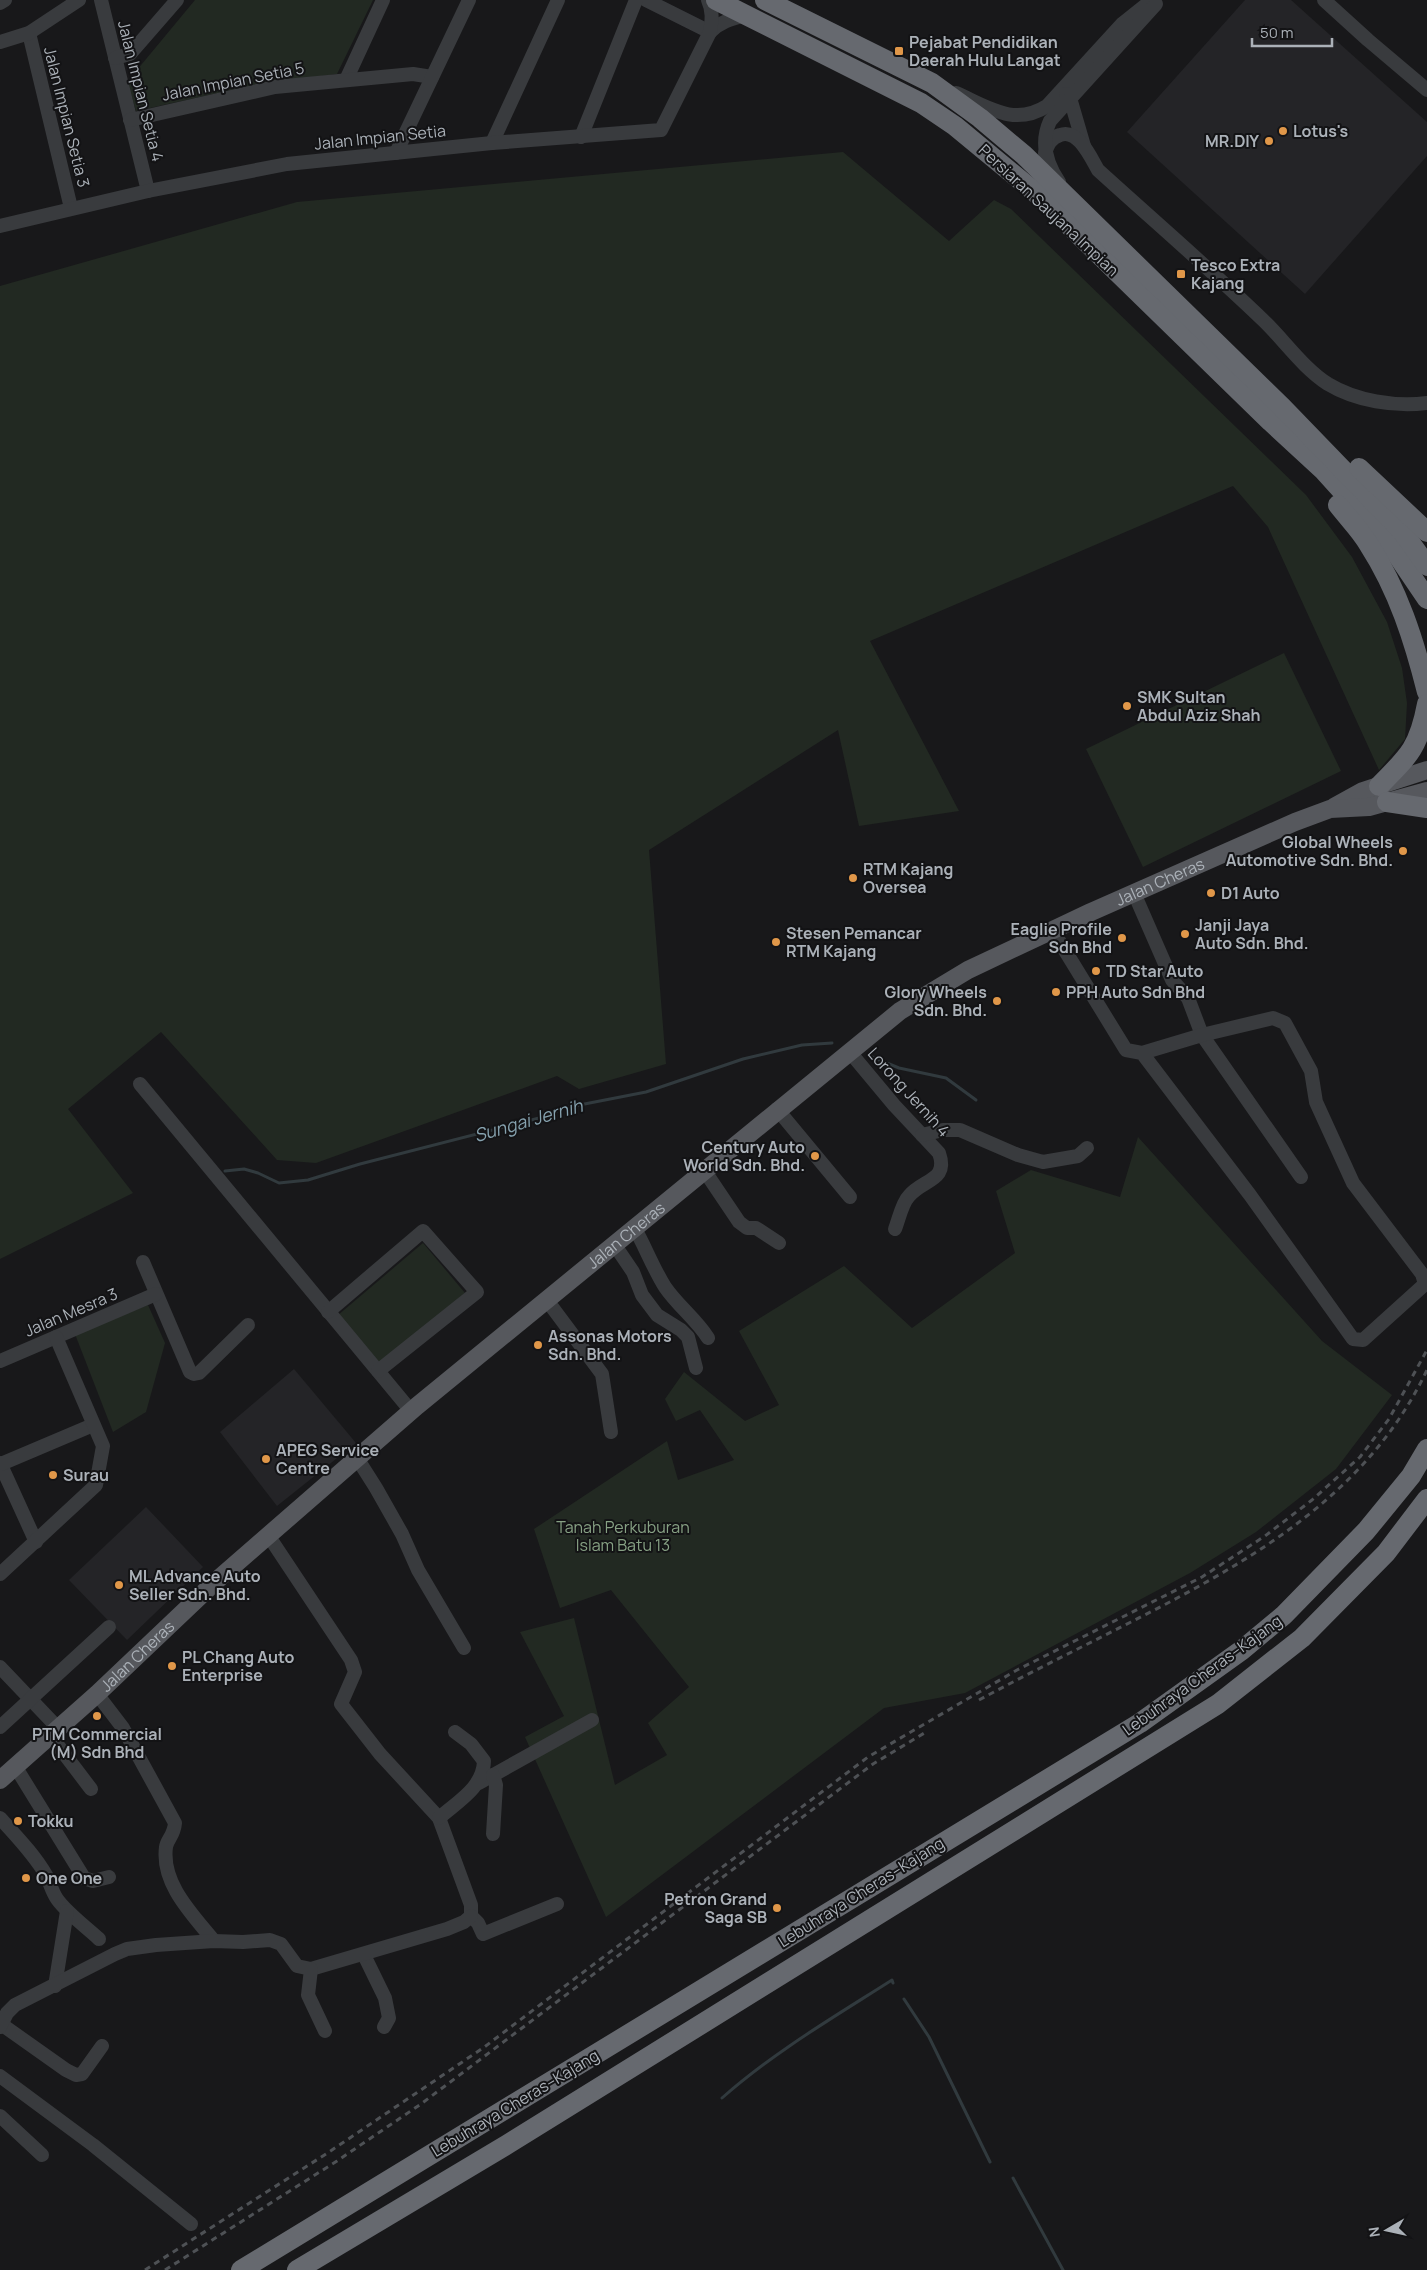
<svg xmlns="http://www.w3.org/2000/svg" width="1427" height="2270" font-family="Manrope,sans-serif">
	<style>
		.built { fill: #242427 }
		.green { fill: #222922 }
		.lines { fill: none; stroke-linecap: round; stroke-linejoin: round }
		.stream { stroke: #313a3e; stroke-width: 3 }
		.minor { stroke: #393b3e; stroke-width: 14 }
		.major { stroke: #56585d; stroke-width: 18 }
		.highway { stroke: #66696f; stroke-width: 20 }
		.rail { stroke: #4e5155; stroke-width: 3; stroke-dasharray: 6 5; stroke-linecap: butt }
		.poi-dot { fill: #e09749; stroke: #131315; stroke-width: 2 }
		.labels { text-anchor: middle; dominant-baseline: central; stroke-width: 4; stroke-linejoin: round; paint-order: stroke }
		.poi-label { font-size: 16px; font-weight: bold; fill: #abb1b8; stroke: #131315; text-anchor: start }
		.street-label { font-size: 16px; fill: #abb1b8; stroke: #131315 }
		.park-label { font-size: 16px; fill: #87a184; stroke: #131315 }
		.water-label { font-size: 18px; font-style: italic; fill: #86a2af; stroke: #131315 }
	</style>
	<rect width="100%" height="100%" fill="#18181a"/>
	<!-- built -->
	<g class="built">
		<polygon points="1245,0 1291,0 1427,122 1427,156 1305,294 1127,132"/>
		<polygon points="294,1369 356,1443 277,1506 220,1432"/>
		<polygon points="146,1507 203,1567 127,1640 69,1580"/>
	</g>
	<!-- green -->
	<g class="green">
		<polygon points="195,0 373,0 337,74 259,84 136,111 127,82"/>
		<polygon points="843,152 949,241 994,200 1011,209 1306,495 1352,557 1387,622 1402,668 1407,703 1405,739 1379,770 1268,527 1233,486 870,641 959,811 859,826 838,730 649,850 666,1064 579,1089 557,1076 316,1163 277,1160 161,1032 68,1109 133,1193 0,1259 0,286 297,202"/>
		<polygon points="1284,653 1341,771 1143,867 1086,749"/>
		<polygon points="1138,1137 1322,1341 1392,1395 1336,1469 1256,1532 1190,1573 965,1693 884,1708 606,1917 525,1737 564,1716 520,1632 574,1618 615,1785 667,1755 648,1723 689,1687 611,1590 560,1608 534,1529 667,1441 678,1480 734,1460 700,1410 676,1421 665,1399 684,1372 745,1421 779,1405 739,1331 844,1266 912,1328 1015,1253 996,1191 1031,1170 1120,1197"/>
		<polygon points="423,1243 465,1293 379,1366 337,1316"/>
		<polygon points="148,1305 165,1343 146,1412 113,1432 75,1334"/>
	</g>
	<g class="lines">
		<!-- stream -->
		<g class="stream">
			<polyline points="872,1057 899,1068 946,1078 976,1100"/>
			<polyline points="225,1171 244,1169 258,1173 279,1183 308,1180 360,1164 543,1117 564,1108 646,1092 743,1059 802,1045 832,1043"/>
			<polyline points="904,1999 929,2037 990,2162"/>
			<path d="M 722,2098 C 774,2052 834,2017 892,1980 L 893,1983"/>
			<polyline points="1013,2178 1063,2270"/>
		</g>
		<!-- minor -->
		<g class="minor">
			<polyline points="101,0 148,191"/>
			<polyline points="646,0 710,32"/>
			<polyline points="1324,0 1368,40 1427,90"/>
			<polyline points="0,3 5,0"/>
			<path d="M 710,32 C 720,22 731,19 745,15"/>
			<polyline points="29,33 71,208"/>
			<polyline points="0,42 29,33 79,0"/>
			<polyline points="115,58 130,54 177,0"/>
			<polyline points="346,80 383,0"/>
			<path d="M 956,93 C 988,107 1014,127 1047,106 L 1122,24 L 1152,0"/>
			<polyline points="1066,94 1070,98 1084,146"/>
			<polyline points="130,120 275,87 413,74 432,77"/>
			<polyline points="581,137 636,0"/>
			<polyline points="492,143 558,0"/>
			<polyline points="396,153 469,0"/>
			<path d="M 1045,153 C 1048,144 1051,138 1060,135 C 1078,128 1091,158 1098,170 C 1153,220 1210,269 1263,320 C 1284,340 1303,368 1328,384 C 1356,401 1395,407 1427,403"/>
			<path d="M 1059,182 C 1046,163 1040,143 1050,121 L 1156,4"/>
			<path d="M 0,226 L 148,191 L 287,164 L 492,143 L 661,130 L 710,32 C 712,20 713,11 708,0"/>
			<polyline points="1134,893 1172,980 1188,998 1202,1035 1301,1177"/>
			<polyline points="1053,931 1126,1050 1142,1053 1202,1035 1273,1018 1285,1023 1311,1071 1316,1102 1353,1183 1422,1274 1425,1284 1363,1340 1353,1339 1250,1195 1142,1053"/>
			<path d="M 849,1051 L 894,1105 L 939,1153 C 949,1181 923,1179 909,1196 C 902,1203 899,1219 895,1229"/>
			<polyline points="140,1084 411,1411"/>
			<polyline points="777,1109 850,1197"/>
			<polyline points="922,1135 943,1130 960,1130 1018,1155 1043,1162 1078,1156 1087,1148"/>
			<polyline points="704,1170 739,1222 747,1228 756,1228 779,1243"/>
			<path d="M 634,1227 C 645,1246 653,1268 665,1287 C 678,1306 696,1319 708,1338"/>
			<polyline points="614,1244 633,1272 642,1295 657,1315 681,1330 688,1337 696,1368"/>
			<polyline points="143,1262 190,1372 194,1374 199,1373 248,1325"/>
			<polyline points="546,1299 602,1374 611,1432"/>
			<polyline points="328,1312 423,1231 477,1292 378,1371"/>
			<polyline points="0,1361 156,1294"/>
			<polyline points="357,1458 376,1488 402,1534 418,1570 464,1648"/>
			<polyline points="0,1463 36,1542"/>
			<polyline points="1,1464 93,1425"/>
			<polyline points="268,1535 351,1660 355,1672 341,1704 380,1754 439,1818 471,1905 471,1916 478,1923 483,1934 557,1904"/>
			<polyline points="0,1574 96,1485 103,1446 56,1337"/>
			<polyline points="0,1667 58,1728"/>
			<path d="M 97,1694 L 123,1728 L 175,1823 C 174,1836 167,1839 166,1847 C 161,1884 193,1915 214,1941"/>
			<polyline points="0,1727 109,1627"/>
			<polyline points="50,1735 91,1789"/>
			<polyline points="15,1766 84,1878 93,1881 109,1877"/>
			<polyline points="479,1783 592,1720"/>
			<path d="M 0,1818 C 16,1836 34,1854 46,1875 C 50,1883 52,1892 57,1899 C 66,1912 86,1927 99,1939"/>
			<path d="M 439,1818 C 458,1801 483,1788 484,1761 L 471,1744 L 455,1732"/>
			<polyline points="493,1834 496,1785 493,1775"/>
			<polyline points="364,1955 385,1998 389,2018 384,2027"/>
			<polyline points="311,1969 447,1929 464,1922 471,1916"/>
			<polyline points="55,1986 67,1911"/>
			<polyline points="1,2024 66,2070 76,2075 82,2074 102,2046"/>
			<polyline points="0,2027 7,2013 15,2005 115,1954 127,1949 156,1945 214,1941 243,1942 270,1940 281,1944 297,1966 311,1969 308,1995 325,2031"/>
			<polyline points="0,2076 93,2145 191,2224"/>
			<polyline points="0,2116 42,2155"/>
		</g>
		<!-- major -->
		<g class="major">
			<polyline points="1334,807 1363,791 1427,770"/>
			<path id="s1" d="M 0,1780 L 97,1694 L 216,1581 L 417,1406 L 900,1011 L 968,970 L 1091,912 L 1295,822 L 1330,809 L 1369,807 L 1427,791"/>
		</g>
		<!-- highway -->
		<g class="highway">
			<polyline points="716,0 921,103 955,126 1036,193 1271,422 1324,471 1389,543 1427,599"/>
			<polyline points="765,0 932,83 980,118 1024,155 1283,408 1402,531 1427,566"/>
			<polyline points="1359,468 1427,532"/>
			<path d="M 1338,505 C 1348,518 1361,531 1369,545 C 1398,590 1414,640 1427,692"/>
			<path d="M 1379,786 C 1409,756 1419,747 1427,704"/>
			<polyline points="1387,802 1427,808"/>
			<polyline points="241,2270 1140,1723 1242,1650 1284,1615 1366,1531 1411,1476 1427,1449"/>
			<polyline points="297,2270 508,2144 1218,1704 1302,1638 1386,1553 1427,1499"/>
		</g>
		<!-- rail -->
		<g class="rail">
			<path d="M 979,1700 C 1029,1673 1080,1648 1131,1622 C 1249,1562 1367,1496 1427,1370"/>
			<polyline points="145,2270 329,2152 483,2048 868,1757 1017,1670 1202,1577 1265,1536 1312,1500 1360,1457 1389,1419 1427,1350"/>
			<polyline points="165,2270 337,2161 421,2104 873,1764 926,1732"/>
		</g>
	</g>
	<!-- markers -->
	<g class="poi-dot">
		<rect x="894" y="46" width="10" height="10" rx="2.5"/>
		<circle cx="1283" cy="131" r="5"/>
		<circle cx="1269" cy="141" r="5"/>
		<rect x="1176" y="269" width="10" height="10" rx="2.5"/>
		<circle cx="1127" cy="706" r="5"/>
		<circle cx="1403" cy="851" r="5"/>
		<circle cx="853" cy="878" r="5"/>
		<circle cx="1211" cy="893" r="5"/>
		<circle cx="1185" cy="934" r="5"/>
		<circle cx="1122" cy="938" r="5"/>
		<circle cx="776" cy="942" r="5"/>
		<circle cx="1096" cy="971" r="5"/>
		<circle cx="1056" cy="992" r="5"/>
		<circle cx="997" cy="1001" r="5"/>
		<circle cx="815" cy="1156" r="5"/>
		<circle cx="538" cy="1345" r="5"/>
		<circle cx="266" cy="1459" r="5"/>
		<circle cx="53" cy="1475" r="5"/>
		<circle cx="119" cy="1585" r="5"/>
		<circle cx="172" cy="1666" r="5"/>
		<circle cx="97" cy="1716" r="5"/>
		<circle cx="18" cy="1821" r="5"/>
		<circle cx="26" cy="1878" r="5"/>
		<circle cx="777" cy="1908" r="5"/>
	</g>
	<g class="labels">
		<!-- poi labels -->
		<g class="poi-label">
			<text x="909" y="42">Pejabat Pendidikan<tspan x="909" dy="18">Daerah Hulu Langat</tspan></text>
			<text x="1293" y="131">Lotus's</text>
			<text x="1259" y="141" text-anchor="end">MR.DIY</text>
			<text x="1191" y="265">Tesco Extra<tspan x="1191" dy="18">Kajang</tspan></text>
			<text x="1137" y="697">SMK Sultan<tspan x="1137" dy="18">Abdul Aziz Shah</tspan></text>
			<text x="1393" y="842" text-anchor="end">Global Wheels<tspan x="1393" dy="18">Automotive Sdn. Bhd.</tspan></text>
			<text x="863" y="869">RTM Kajang<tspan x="863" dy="18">Oversea</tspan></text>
			<text x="1221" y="893">D1 Auto</text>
			<text x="1195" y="925">Janji Jaya<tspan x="1195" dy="18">Auto Sdn. Bhd.</tspan></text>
			<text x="1112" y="929" text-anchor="end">Eaglie Profile<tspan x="1112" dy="18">Sdn Bhd</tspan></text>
			<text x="786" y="933">Stesen Pemancar<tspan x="786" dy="18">RTM Kajang</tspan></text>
			<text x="1106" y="971">TD Star Auto</text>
			<text x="987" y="992" text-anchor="end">Glory Wheels<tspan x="987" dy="18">Sdn. Bhd.</tspan></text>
			<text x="1066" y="992">PPH Auto Sdn Bhd</text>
			<text x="805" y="1147" text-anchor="end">Century Auto<tspan x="805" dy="18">World Sdn. Bhd.</tspan></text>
			<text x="548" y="1336">Assonas Motors<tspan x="548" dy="18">Sdn. Bhd.</tspan></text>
			<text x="276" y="1450">APEG Service<tspan x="276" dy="18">Centre</tspan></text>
			<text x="63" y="1475">Surau</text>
			<text x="129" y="1576">ML Advance Auto<tspan x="129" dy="18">Seller Sdn. Bhd.</tspan></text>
			<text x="182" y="1657">PL Chang Auto<tspan x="182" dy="18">Enterprise</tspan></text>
			<text x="97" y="1734" text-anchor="middle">PTM Commercial<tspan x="97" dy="18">(M) Sdn Bhd</tspan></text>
			<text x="28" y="1821">Tokku</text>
			<text x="36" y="1878">One One</text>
			<text x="767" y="1899" text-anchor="end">Petron Grand<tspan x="767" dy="18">Saga SB</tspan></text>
		</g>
		<!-- street labels -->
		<g class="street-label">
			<text transform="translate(233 81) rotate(-11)">Jalan Impian Setia 5</text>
			<text transform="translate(141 91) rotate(76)">Jalan Impian Setia 4</text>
			<text transform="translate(67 117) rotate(76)">Jalan Impian Setia 3</text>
			<text transform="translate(380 137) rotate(-6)">Jalan Impian Setia</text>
			<text transform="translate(1049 210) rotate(43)">Persiaran Saujana Impian</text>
			<text stroke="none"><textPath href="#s1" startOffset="1475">Jalan Cheras</textPath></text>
			<text transform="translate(909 1092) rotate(48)">Lorong Jernih 4</text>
			<text stroke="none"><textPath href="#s1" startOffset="830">Jalan Cheras</textPath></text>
			<text transform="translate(71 1312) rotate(-23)">Jalan Mesra 3</text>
			<text stroke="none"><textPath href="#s1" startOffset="185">Jalan Cheras</textPath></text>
			<text transform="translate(1202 1675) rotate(-36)">Lebuhraya Cheras–Kajang</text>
			<text transform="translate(861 1892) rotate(-32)">Lebuhraya Cheras–Kajang</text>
			<text transform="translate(515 2103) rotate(-31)">Lebuhraya Cheras–Kajang</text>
		</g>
		<!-- park labels -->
		<g class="park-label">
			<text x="623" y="1527">Tanah Perkuburan<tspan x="623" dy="18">Islam Batu 13</tspan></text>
		</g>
		<!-- water labels -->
		<g class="water-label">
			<text transform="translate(528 1120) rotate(-16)">Sungai Jernih</text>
		</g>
	</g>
	<!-- north arrow -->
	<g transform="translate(1387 2230) rotate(261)" stroke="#131315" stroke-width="4" paint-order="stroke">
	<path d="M0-4L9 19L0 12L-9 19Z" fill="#abb1b8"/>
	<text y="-8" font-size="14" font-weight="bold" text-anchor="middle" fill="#abb1b8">N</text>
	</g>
	<!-- scale -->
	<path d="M1252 38v8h80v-8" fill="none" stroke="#abb1b8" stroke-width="2.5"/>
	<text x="1260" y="38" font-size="15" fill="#abb1b8" stroke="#131315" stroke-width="4" paint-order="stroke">50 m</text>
</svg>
